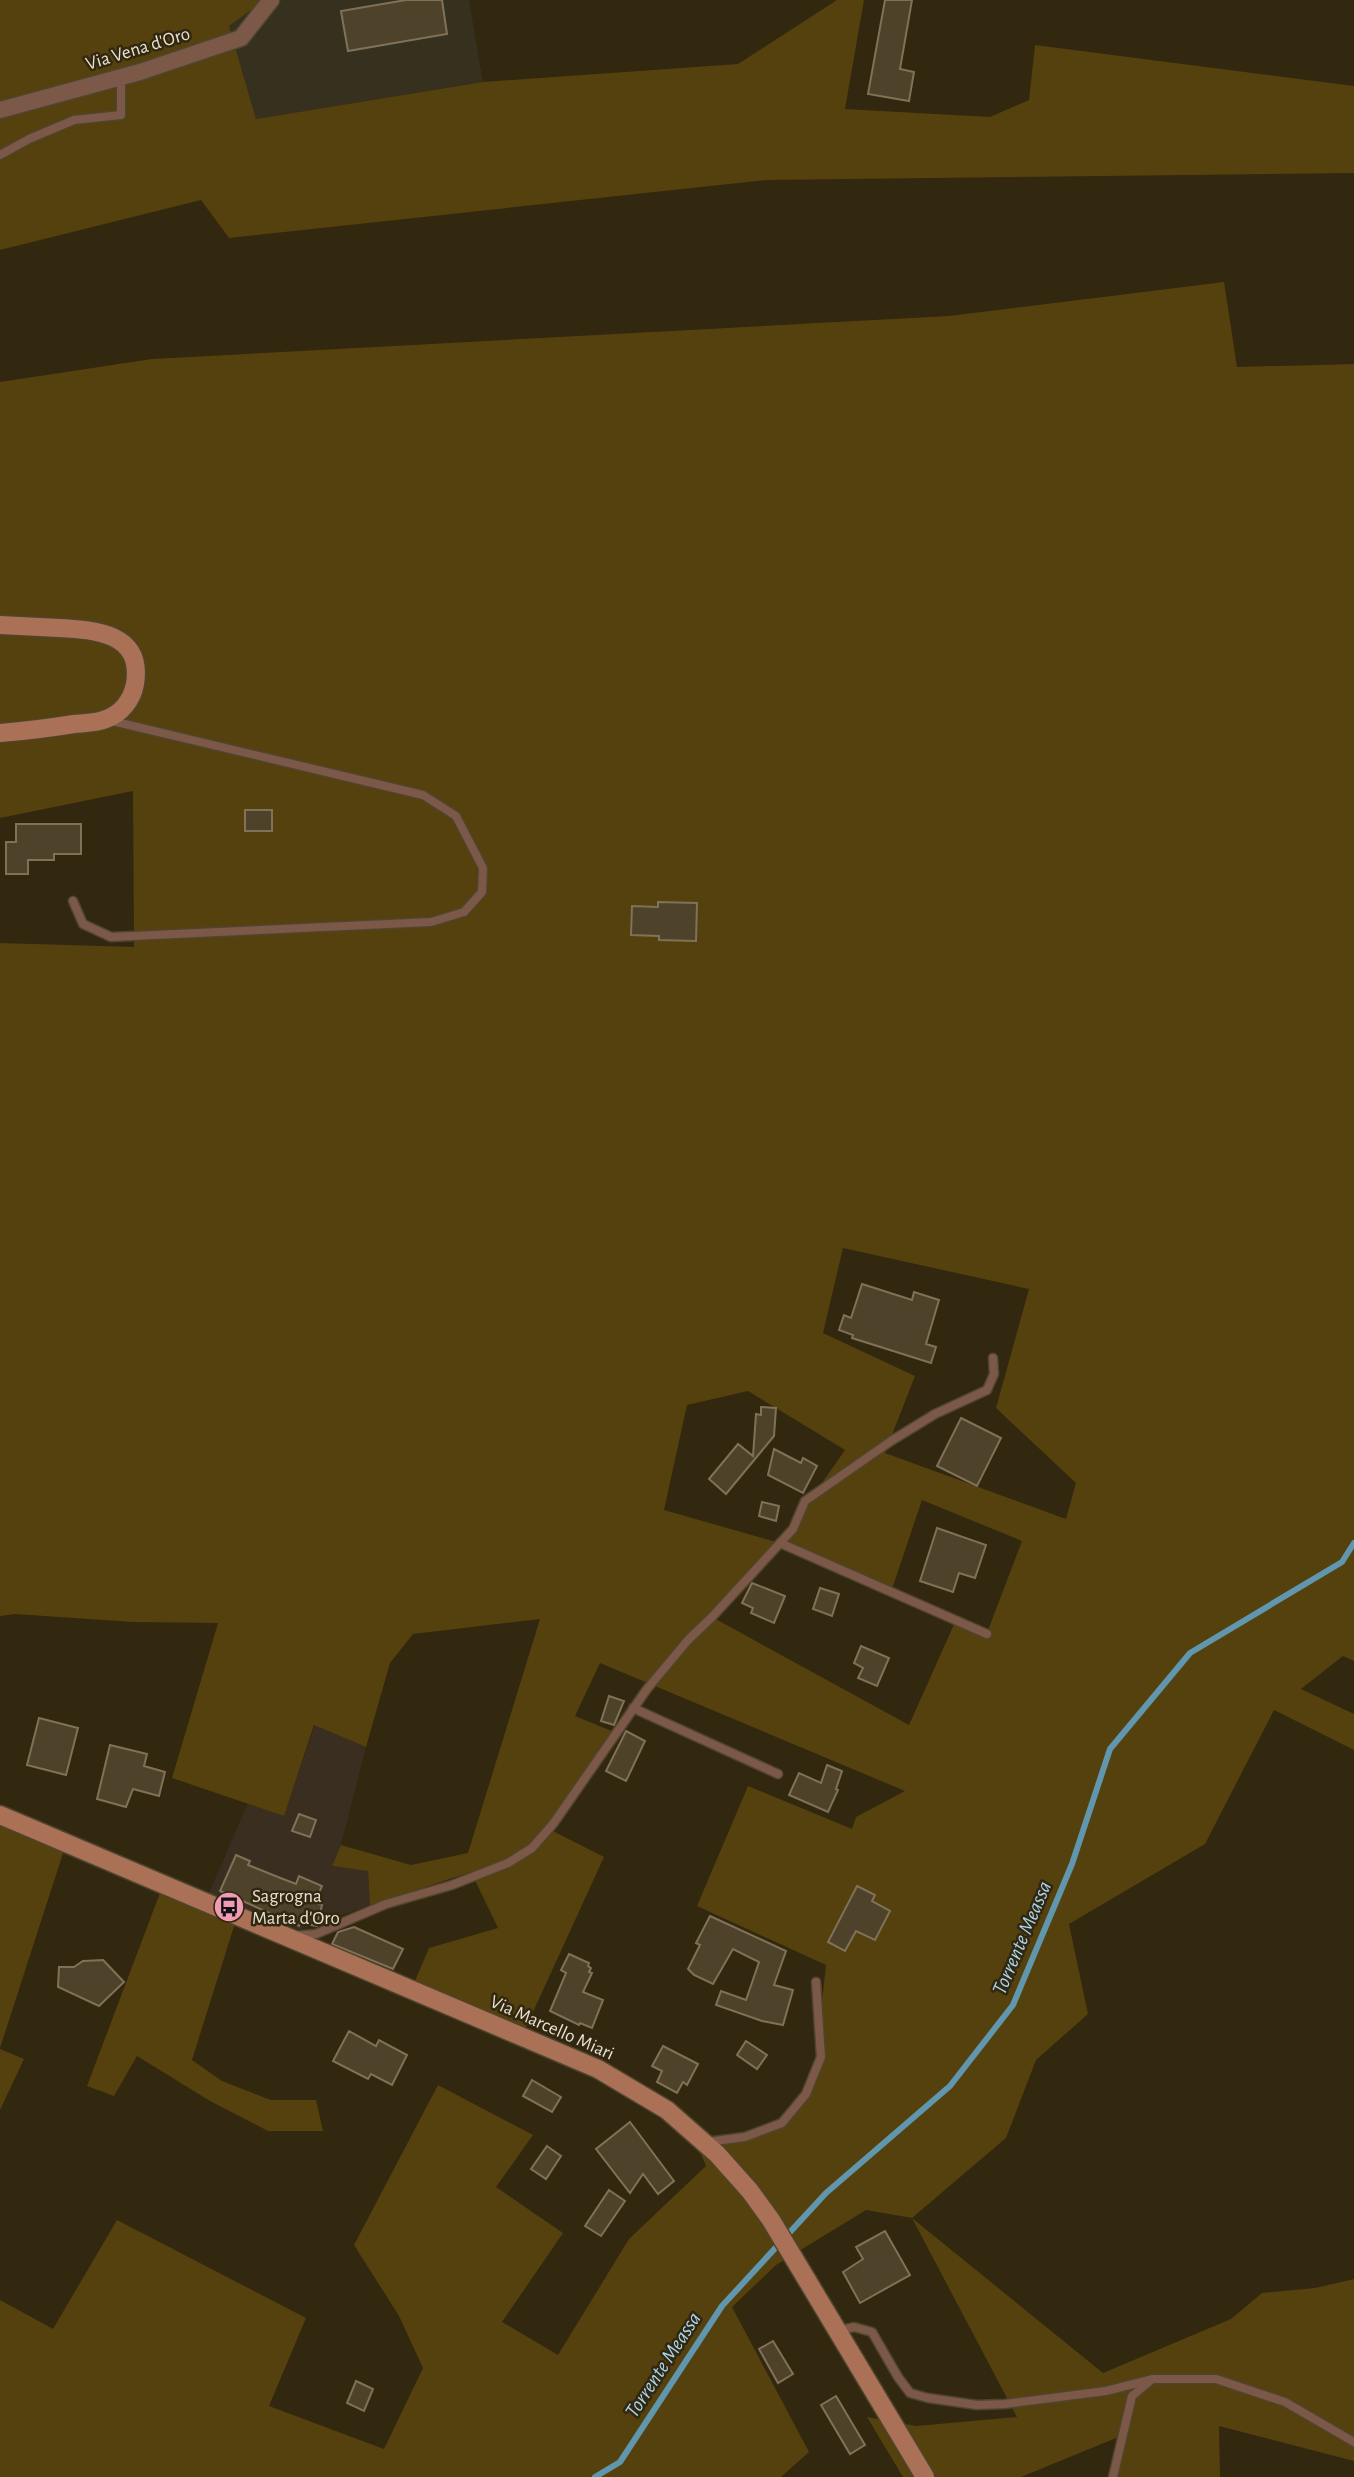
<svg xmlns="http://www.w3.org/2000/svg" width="1354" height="2477" font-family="'Alegreya Sans',sans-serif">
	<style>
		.commercial { fill: #392e1f }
		.education { fill: #36301f }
		.green { fill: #55410e; fill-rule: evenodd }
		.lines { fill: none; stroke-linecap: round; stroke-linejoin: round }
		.stream { stroke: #6096ae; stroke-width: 6 }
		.building { fill: #4e422a; stroke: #7f7258; stroke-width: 2 }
		.lane-casing { stroke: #4f452e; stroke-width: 11 }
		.street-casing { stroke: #4f452e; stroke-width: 19 }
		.secondary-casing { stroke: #4f452e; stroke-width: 21 }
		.lane { stroke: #7c5848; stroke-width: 8 }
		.street { stroke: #7c5848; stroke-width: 16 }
		.secondary { stroke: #ab7157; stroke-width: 18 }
		.labels { text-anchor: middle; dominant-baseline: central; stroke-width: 5; stroke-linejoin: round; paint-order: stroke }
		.street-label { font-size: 19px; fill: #e8e1d3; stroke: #32270f }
		.poi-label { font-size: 19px; fill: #e8e1d3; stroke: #32270f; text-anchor: start }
		.water-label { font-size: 21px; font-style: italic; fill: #a9d6f1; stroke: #32270f }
	</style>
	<rect width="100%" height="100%" fill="#32270f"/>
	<!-- commercial -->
	<polygon class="commercial" points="315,1725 366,1747 341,1845 332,1866 368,1871 370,1905 287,1934 205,1902 248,1803 284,1815"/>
	<!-- education -->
	<polygon class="education" points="265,0 469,0 483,82 256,119 229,26"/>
	<!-- green -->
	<g class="green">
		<polygon points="0,0 265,0 229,26 256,119 483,82 738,64 837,0 864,0 845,109 990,117 1029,100 1035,45 1354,86 1354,173 766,180 229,238 201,200 0,250"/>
		<path d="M 1224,282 L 1237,367 L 1354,364 L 1354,1661 L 1343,1656 L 1301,1689 L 1354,1714 L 1354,1750 L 1274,1710 L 1205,1844 L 1069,1924 L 1088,2014 L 1036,2060 L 1006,2138 L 912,2218 L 1103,2373 L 1231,2319 L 1262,2293 L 1315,2288 L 1354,2279 L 1354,2461 L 1219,2426 L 1220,2477 L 1113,2477 L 1121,2436 L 1021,2477 L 903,2477 L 867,2417 L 916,2426 L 1017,2417 L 912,2218 L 866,2210 L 776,2265 L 732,2307 L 809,2452 L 781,2477 L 0,2477 L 0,2300 L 53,2329 L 117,2220 L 306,2318 L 269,2406 L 384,2449 L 423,2368 L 399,2316 L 354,2245 L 438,2085 L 533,2135 L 496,2187 L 563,2233 L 502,2322 L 558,2355 L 629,2239 L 706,2166 L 697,2144 L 748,2131 L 778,2119 L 803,2092 L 816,2058 L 826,1965 L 697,1906 L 748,1786 L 852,1829 L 856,1817 L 905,1791 L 600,1663 L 575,1716 L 614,1732 L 547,1828 L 604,1857 L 522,2036 L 411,1990 L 429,1948 L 498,1928 L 471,1872 L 370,1905 L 368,1871 L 332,1866 L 341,1845 L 411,1865 L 468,1853 L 540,1619 L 413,1634 L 390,1663 L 366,1747 L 314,1725 L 284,1816 L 172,1778 L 218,1623 L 133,1622 L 15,1614 L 0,1616 L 0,943 L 134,947 L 133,791 L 0,818 L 0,382 L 152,359 L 949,316 ZM 843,1248 L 1029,1289 L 996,1408 L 1076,1483 L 1066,1519 L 885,1453 L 915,1376 L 823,1333 ZM 748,1391 L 845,1450 L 780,1543 L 664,1510 L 687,1405 ZM 922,1500 L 1022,1541 L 987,1633 L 956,1620 L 909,1725 L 712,1617 L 780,1543 L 891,1592 Z"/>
		<polygon points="0,1815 66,1844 0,2048"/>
		<polygon points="163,1885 235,1923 192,2060 222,2081 271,2100 316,2100 323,2131 268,2131 210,2101 137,2056 114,2096 87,2086"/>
		<polygon points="0,2049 24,2059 0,2110"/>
	</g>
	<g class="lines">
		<!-- stream -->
		<polyline class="stream" points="595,2477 620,2462 722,2306 826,2193 950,2086 1013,2005 1072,1864 1110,1749 1190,1653 1342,1562 1354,1543"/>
	</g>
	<!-- building -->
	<g class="building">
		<polygon points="406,0 442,0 447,34 348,51 341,11"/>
		<polygon points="885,0 912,0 900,69 914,72 909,101 868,94"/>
		<rect x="245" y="810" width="27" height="21"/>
		<polygon points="16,824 81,824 81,854 54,854 54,860 28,860 28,874 6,874 6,842 16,842"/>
		<polygon points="658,902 697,903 696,941 659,940 659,936 631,935 632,906 658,907"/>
		<polygon points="862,1284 912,1300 914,1292 939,1300 926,1344 936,1347 931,1363 852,1338 853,1335 839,1330 844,1315 851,1318"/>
		<polygon points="761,1407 776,1408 774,1436 726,1494 709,1479 738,1444 753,1456 756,1414 761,1415"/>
		<polygon points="961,1418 1001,1438 977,1486 937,1466"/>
		<polygon points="774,1449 801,1463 803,1458 817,1466 803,1493 768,1475"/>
		<polygon points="762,1502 779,1506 776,1521 759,1516"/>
		<polygon points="937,1528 986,1545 975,1578 959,1573 953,1592 920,1581"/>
		<polygon points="752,1583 785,1596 774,1623 751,1613 753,1608 742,1603"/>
		<polygon points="820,1588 839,1594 832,1616 813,1609"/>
		<polygon points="861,1646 889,1658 877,1686 858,1678 863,1668 854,1663"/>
		<polygon points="609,1696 624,1701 614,1725 601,1721"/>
		<polygon points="39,1718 78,1728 66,1775 27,1765"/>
		<polygon points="626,1731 645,1741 626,1781 606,1771"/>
		<polygon points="110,1745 147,1754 144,1766 165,1772 159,1796 133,1789 126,1807 97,1799"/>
		<polygon points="827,1765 842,1771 836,1789 838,1790 828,1812 789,1795 799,1773 821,1783"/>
		<polygon points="299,1814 316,1820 310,1837 292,1831"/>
		<polygon points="236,1855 250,1861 248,1865 283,1879 296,1884 299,1876 322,1886 315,1902 322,1905 317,1926 300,1923 299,1926 220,1891"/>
		<polygon points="857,1886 875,1895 872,1901 890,1911 875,1940 856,1931 845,1951 828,1942"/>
		<polygon points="710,1916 786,1951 774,1985 793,1990 783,2025 762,2021 716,2005 721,1991 746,2000 759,1962 733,1949 713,1984 694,1975 688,1969 700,1945 696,1943"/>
		<polygon points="354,1927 403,1949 393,1969 332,1944 338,1932"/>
		<polygon points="569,1954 589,1963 588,1966 591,1968 589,1972 592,1973 583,1992 603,2000 592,2028 580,2023 579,2025 550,2011 566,1973 561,1970"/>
		<polygon points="103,1960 124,1982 99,2006 58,1987 59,1967 74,1967 83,1961"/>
		<polygon points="349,2031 376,2046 379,2040 407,2055 392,2085 371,2074 368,2079 333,2061"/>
		<polygon points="746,2041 767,2055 757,2069 737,2055"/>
		<polygon points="663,2046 698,2064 687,2085 683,2082 677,2093 657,2082 662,2071 652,2066"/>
		<polygon points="532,2080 561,2097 552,2112 523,2096"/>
		<polygon points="630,2122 674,2181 658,2194 643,2174 630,2193 596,2149"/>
		<polygon points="547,2146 561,2156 546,2179 531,2169"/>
		<polygon points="609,2190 625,2201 601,2236 585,2226"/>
		<polygon points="885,2231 910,2275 860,2303 843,2272 863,2259 856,2247"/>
		<polygon points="773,2341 793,2374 778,2383 759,2349"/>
		<polygon points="356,2381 373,2389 364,2411 347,2403"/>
		<polygon points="836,2396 865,2445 850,2454 821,2405"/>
	</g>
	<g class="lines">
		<!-- lane casing -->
		<g class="lane-casing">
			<g id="lane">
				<polyline points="0,155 29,139 74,120 121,115 121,77"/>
				<polyline points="73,901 83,924 111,937 431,922 464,912 482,892 483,868 456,816 423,795 108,720"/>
				<polyline points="780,1543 987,1634"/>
				<polyline points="633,1708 778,1774"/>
				<polyline points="294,1936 316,1934 386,1904 452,1885 508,1863 532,1848 553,1824 647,1689 688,1640 712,1617 793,1529 805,1501 891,1441 935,1414 987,1390 994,1374 993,1358"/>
				<polyline points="707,2142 745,2137 782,2123 806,2094 821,2057 816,1982"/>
				<polyline points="838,2331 854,2327 872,2332 898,2377 910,2393 928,2398 977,2405 1005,2404 1106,2391 1153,2379 1216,2379 1285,2402 1354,2442"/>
				<polyline points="1113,2477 1132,2396 1150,2381"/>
			</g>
		</g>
		<!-- street casing -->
		<g class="street-casing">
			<polyline id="street" points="0,110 140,72 241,38 271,0"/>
		</g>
		<!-- secondary casing -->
		<g class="secondary-casing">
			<g id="secondary">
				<path d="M 0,625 C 20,626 39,627 59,628 C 96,630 143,633 135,684 C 132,700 121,714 106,719 C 97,723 84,723 74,724 C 49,728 25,731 0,733"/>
				<polyline points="0,1815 598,2069 667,2110 717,2154 750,2191 771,2220 925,2477"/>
			</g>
		</g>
		<!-- lane -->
		<use href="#lane" class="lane"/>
		<!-- street -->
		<use href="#street" class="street"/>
		<!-- secondary -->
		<use href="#secondary" class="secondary"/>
	</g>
	<!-- icons -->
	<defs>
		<g id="bus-disc" transform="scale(1.575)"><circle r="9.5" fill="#f09ab5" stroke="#32270f"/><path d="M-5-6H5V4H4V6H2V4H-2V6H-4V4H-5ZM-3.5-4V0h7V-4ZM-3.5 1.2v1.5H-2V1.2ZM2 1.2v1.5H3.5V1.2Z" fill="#111"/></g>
	</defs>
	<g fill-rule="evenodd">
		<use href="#bus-disc" x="229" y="1907"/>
	</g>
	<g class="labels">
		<!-- street labels -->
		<g class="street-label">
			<text transform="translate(138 49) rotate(-17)">Via Vena d'Oro</text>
			<text transform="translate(552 2028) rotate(24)">Via Marcello Miari</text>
		</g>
		<!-- poi labels -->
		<g class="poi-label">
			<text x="252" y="1896">Sagrogna<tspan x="252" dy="22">Marta d'Oro</tspan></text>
		</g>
		<!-- water labels -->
		<g class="water-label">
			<text transform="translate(1022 1938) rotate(-67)">Torrente Meassa</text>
			<text transform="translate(663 2365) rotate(-57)">Torrente Meassa</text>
		</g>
	</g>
</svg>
